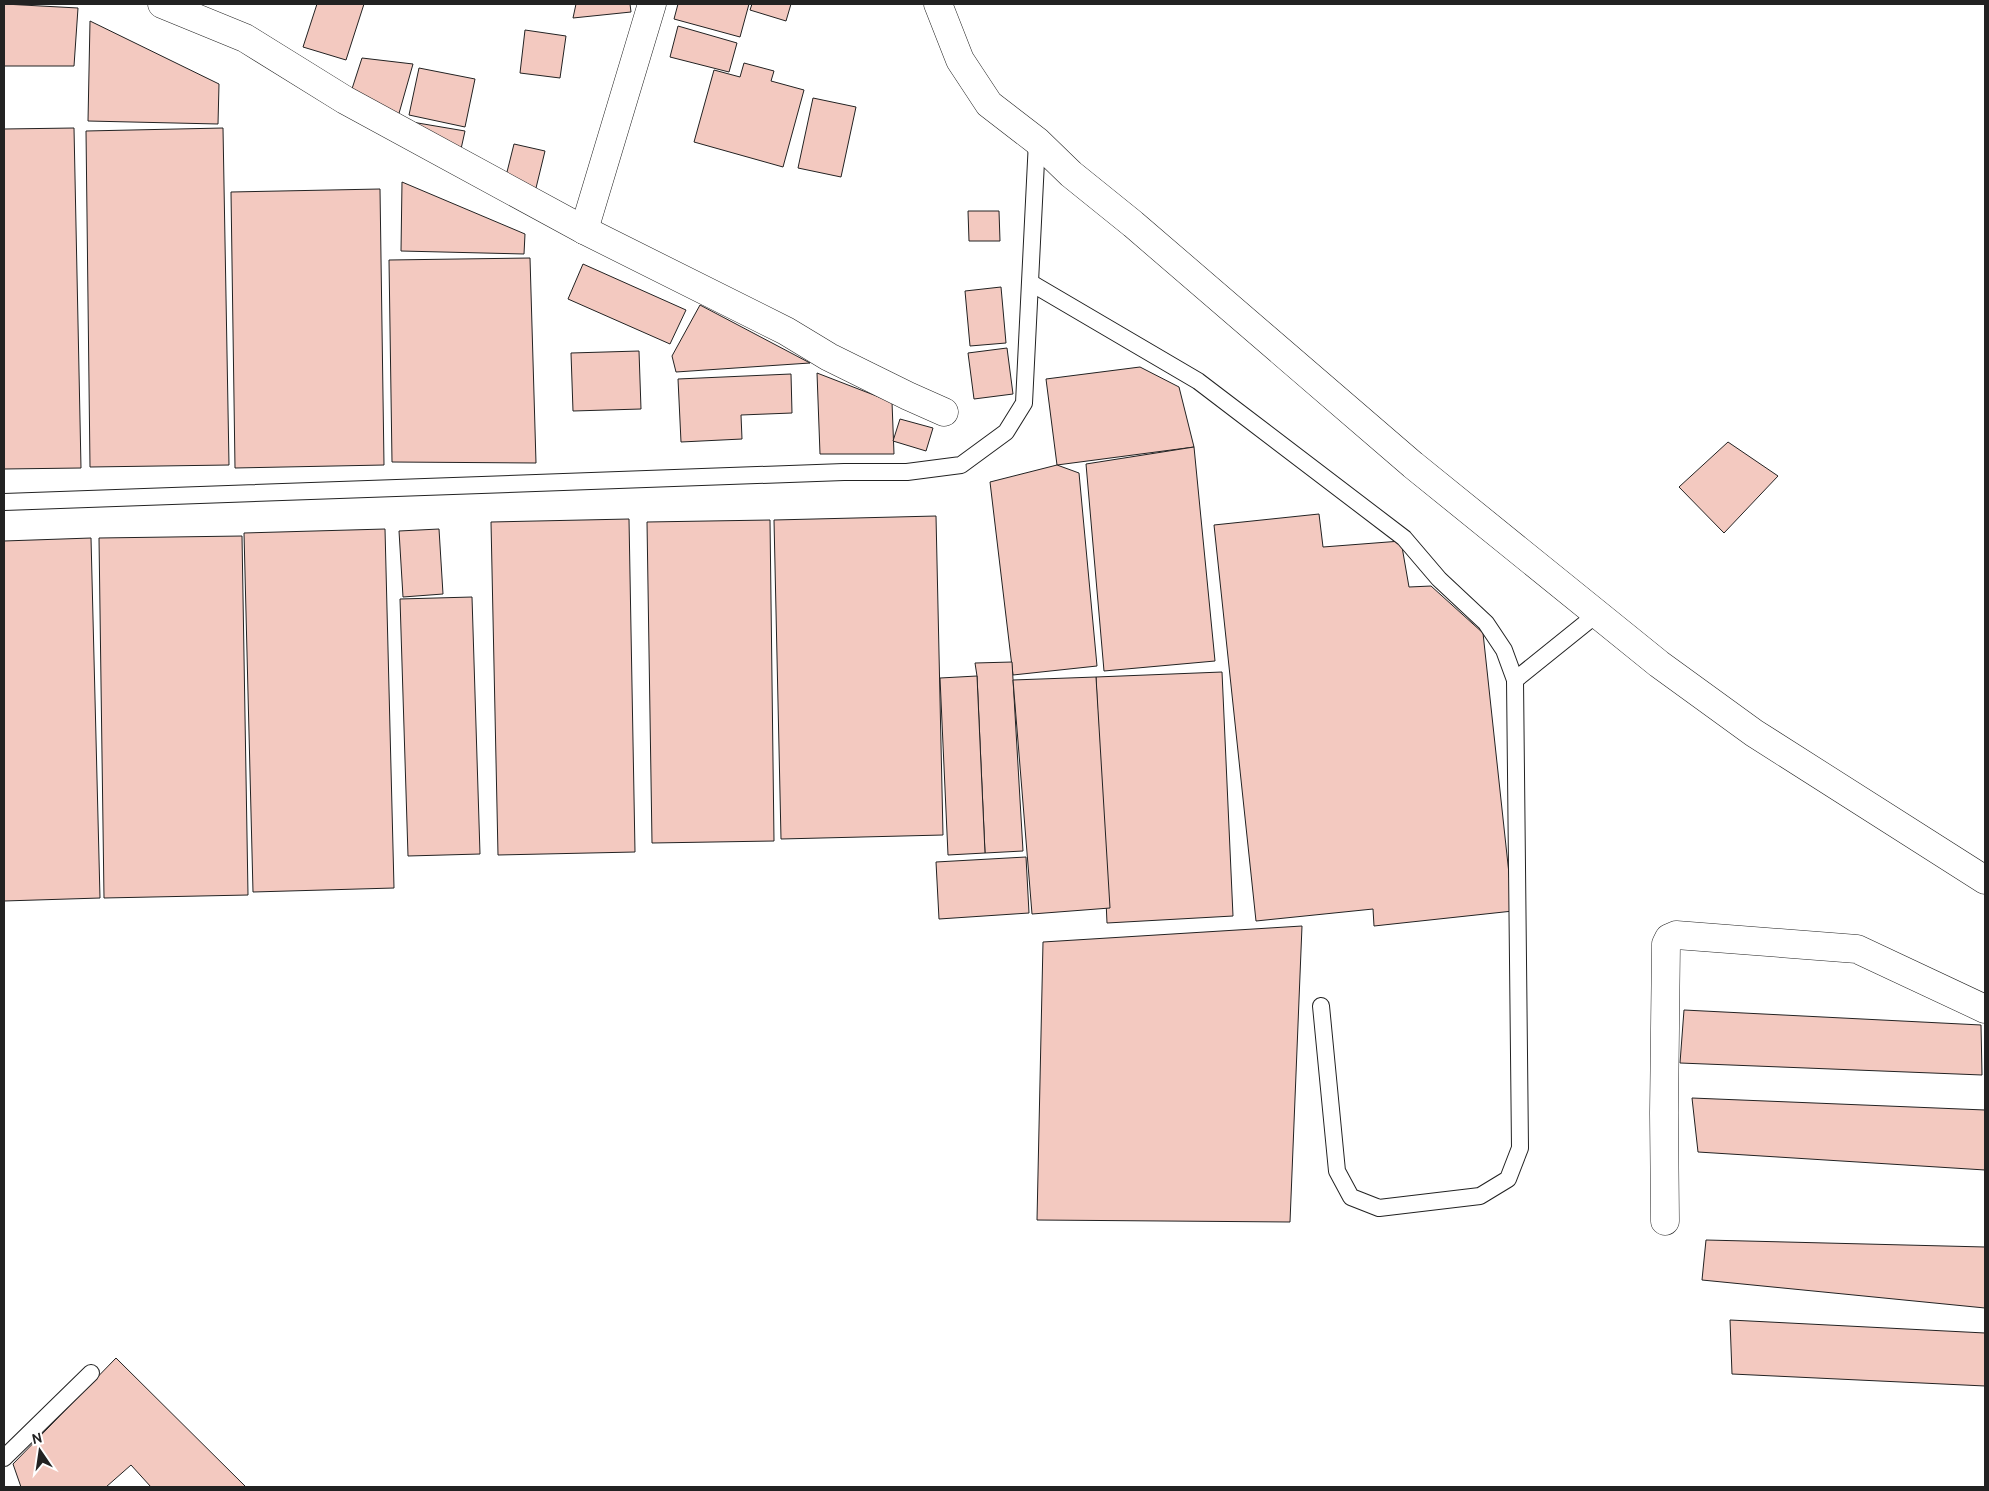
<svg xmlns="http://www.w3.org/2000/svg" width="1989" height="1491" font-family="Cabin,sans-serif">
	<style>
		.building { fill: #f3c9c0; stroke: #222 }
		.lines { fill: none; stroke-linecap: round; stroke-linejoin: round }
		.service-casing { stroke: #222; stroke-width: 18 }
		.minor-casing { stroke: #222; stroke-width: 29 }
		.secondary-casing { stroke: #222; stroke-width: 29 }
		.service { stroke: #fff; stroke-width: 16 }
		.minor { stroke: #fff; stroke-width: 28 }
		.secondary { stroke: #fff; stroke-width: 28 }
	</style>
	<rect width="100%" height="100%" fill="#fff"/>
	<!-- building -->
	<g class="building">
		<polygon points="4,4 78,8 74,66 4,66"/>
		<polygon points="317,4 364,4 346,60 303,47"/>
		<polygon points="576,4 630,4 631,12 573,18"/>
		<polygon points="678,4 749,4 740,37 674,19"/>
		<polygon points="752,4 791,4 786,21 750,10"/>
		<polygon points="90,21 219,84 218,124 88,121"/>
		<polygon points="678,26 737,43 729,72 670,57"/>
		<polygon points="525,30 566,36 560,78 520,73"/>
		<polygon points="362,58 413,64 396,124 349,98"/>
		<polygon points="744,63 774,71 771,81 804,90 783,167 694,142 714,70 740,77"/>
		<polygon points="419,68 475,79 465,127 409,115"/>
		<polygon points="813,98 856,107 841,177 798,168"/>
		<polygon points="406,121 465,131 459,158"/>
		<polygon points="74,128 81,468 4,469 4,129"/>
		<polygon points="223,128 229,465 90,467 86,131"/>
		<polygon points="514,144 545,151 536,188 505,180"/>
		<polygon points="402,182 525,234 524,254 401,251"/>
		<polygon points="380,189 384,465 235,468 231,192"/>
		<polygon points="968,211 999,211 1000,241 969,241"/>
		<polygon points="530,258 536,463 392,462 389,260"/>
		<polygon points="583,264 686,310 670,344 568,299"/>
		<polygon points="1001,287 1006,343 970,346 965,291"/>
		<polygon points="700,305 810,363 676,372 672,356"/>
		<polygon points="1007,348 1013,394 974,399 968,353"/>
		<polygon points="639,351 641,409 573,411 571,353"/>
		<polygon points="1140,367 1179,387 1194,447 1057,465 1046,379"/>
		<polygon points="817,373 892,402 894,454 820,454"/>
		<polygon points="791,374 792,413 741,415 742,439 681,442 678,379"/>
		<polygon points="900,419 933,428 926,451 893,441"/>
		<polygon points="1728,442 1778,476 1724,533 1679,487"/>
		<polygon points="1194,447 1215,661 1104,671 1086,464"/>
		<polygon points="1057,465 1079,473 1097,666 1013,675 990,482"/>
		<polygon points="1319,514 1323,547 1401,541 1409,587 1431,586 1483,633 1513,911 1374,926 1373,909 1256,921 1214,525"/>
		<polygon points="936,516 943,835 781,839 774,520"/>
		<polygon points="629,519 635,852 498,855 491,522"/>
		<polygon points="770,520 774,841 652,843 647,522"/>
		<polygon points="385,529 394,888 253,892 244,533"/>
		<polygon points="439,529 443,594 403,597 399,531"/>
		<polygon points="242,536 248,895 104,898 99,538"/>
		<polygon points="91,538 100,898 4,901 4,541"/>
		<polygon points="472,597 480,854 408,856 400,599"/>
		<polygon points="1012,662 1023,851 985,853 977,676 975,663"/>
		<polygon points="1222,672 1233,916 1107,923 1096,677"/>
		<polygon points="977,676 985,853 948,855 940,678"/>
		<polygon points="1096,677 1110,908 1032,914 1013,680"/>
		<polygon points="1026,857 1029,913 939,919 936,862"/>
		<polygon points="1302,926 1290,1222 1037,1220 1043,942"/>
		<polygon points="1684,1010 1981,1025 1982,1075 1680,1063"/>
		<polygon points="1692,1098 1985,1110 1985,1170 1698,1152"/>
		<polygon points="1706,1240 1985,1247 1985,1308 1702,1280"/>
		<polygon points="1730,1320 1985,1333 1985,1386 1732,1374"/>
		<polygon points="116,1358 246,1487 151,1487 131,1465 106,1487 21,1487 13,1464"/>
	</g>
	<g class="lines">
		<!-- service casing -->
		<g class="service-casing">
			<g id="service">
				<polyline points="1031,283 1198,381 1404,538 1439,579 1486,623 1504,650 1515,680 1520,1148 1508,1179 1480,1196 1379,1208 1351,1197 1337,1171 1321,1006"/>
				<polyline points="4,502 844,472 907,472 961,465 1006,432 1024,403 1037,141"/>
				<polyline points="1515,680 1597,614"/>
				<polyline points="4,1458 91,1373"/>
			</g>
		</g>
		<!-- minor casing -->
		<g class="minor-casing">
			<g id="minor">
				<polyline points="162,4 245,38 345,100 584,230 786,331 829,357 908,396 944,412"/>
				<polyline points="584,230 652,4"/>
				<polyline points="1665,1221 1664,1113 1666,944 1669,938 1676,935 1857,949 1985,1009"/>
			</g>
		</g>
		<!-- secondary casing -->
		<g class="secondary-casing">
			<polyline id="secondary" points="938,4 960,60 989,104 1037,141 1071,174 1133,224 1413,465 1659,664 1754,733 1985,880"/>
		</g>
		<!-- service -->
		<use href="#service" class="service"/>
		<!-- minor -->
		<use href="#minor" class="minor"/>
		<!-- secondary -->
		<use href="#secondary" class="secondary"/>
	</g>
	<!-- border -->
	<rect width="1989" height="1491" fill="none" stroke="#222222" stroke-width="10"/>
	<!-- north arrow -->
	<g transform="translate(40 1451) rotate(347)" stroke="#ffffff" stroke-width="4" paint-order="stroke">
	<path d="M0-4L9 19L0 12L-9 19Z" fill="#222222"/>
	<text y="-8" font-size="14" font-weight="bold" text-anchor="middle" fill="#222222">N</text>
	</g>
</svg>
